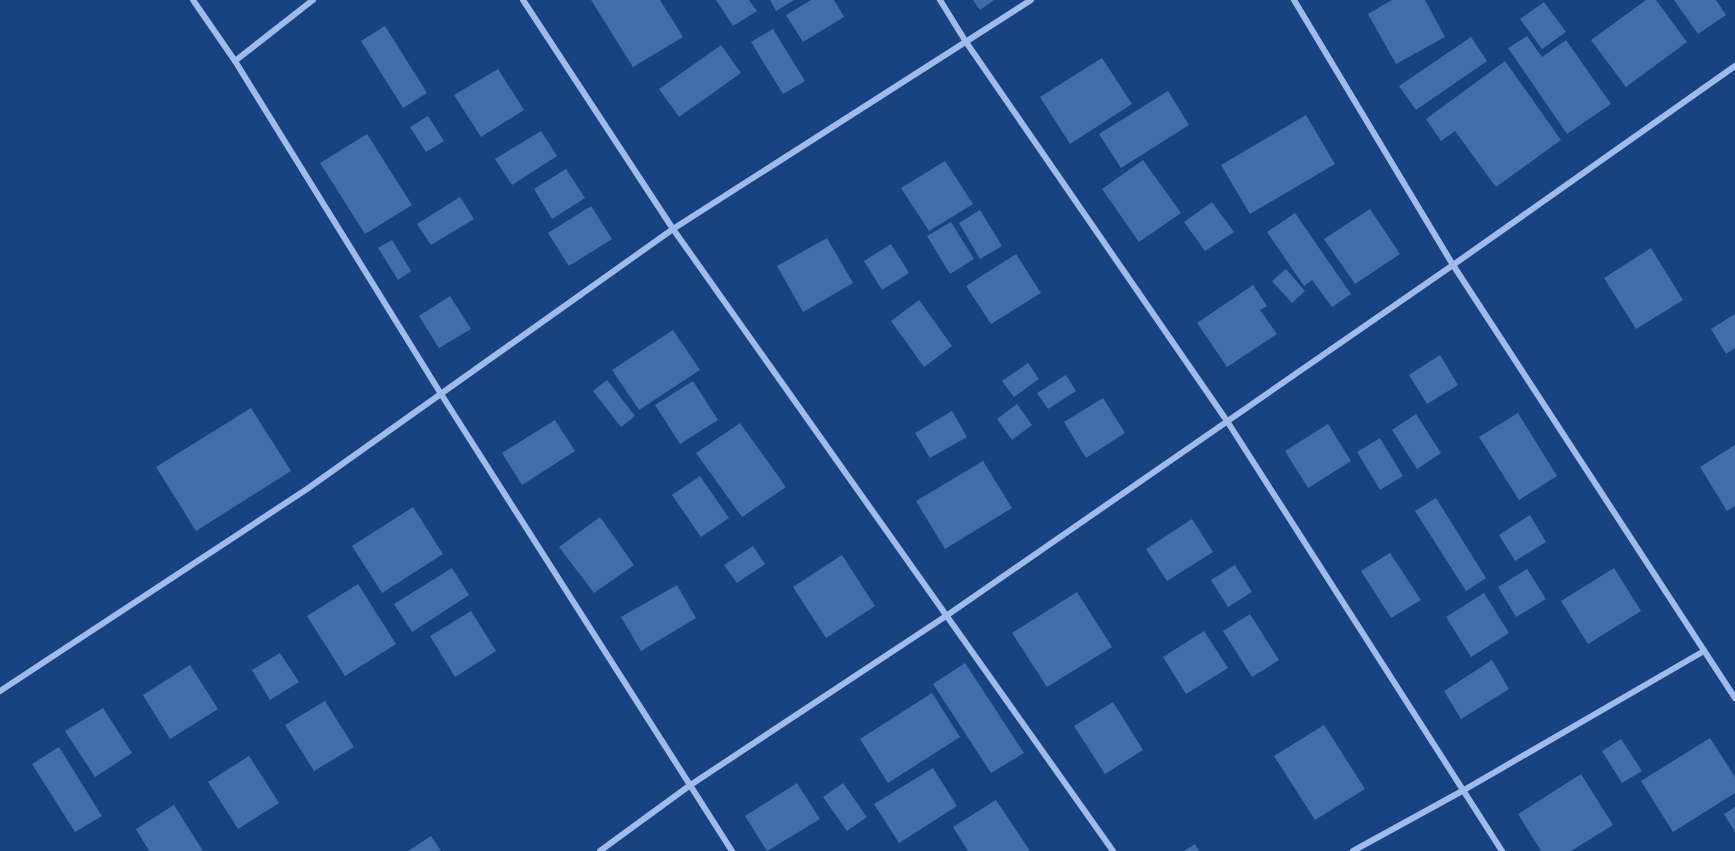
<svg xmlns="http://www.w3.org/2000/svg" width="1735" height="851" font-family="'Varela Round',sans-serif">
	<style>
		.building { fill: #426cab }
		.lines { fill: none; stroke-linecap: round; stroke-linejoin: round }
		.street { stroke: #9dbceb; stroke-width: 6 }
	</style>
	<rect width="100%" height="100%" fill="#194281"/>
	<!-- building -->
	<g class="building">
		<polygon points="591,0 660,0 683,37 633,67"/>
		<polygon points="716,0 749,0 757,11 733,26"/>
		<polygon points="770,0 794,0 776,11"/>
		<polygon points="811,0 834,0 844,17 803,42 786,15"/>
		<polygon points="973,0 994,0 980,10"/>
		<polygon points="1392,0 1425,0 1445,37 1396,64 1368,14"/>
		<polygon points="1646,0 1656,0 1687,42 1626,87 1591,40"/>
		<polygon points="1674,0 1716,0 1726,15 1698,34"/>
		<polygon points="1544,2 1566,32 1542,49 1520,19"/>
		<polygon points="385,26 427,93 403,108 361,41"/>
		<polygon points="773,29 805,81 783,94 751,42"/>
		<polygon points="1527,36 1542,57 1566,40 1611,104 1567,134 1508,48"/>
		<polygon points="1471,37 1487,61 1416,110 1399,86"/>
		<polygon points="721,45 741,73 679,117 659,89"/>
		<polygon points="1102,58 1132,104 1070,144 1040,97"/>
		<polygon points="1505,61 1561,140 1496,187 1455,131 1441,141 1426,119"/>
		<polygon points="498,69 524,110 481,137 454,95"/>
		<polygon points="1168,91 1189,125 1121,168 1099,134"/>
		<polygon points="1306,115 1335,164 1250,214 1221,165"/>
		<polygon points="428,116 444,141 426,152 410,127"/>
		<polygon points="541,131 557,156 512,185 495,159"/>
		<polygon points="367,134 412,205 365,234 320,163"/>
		<polygon points="1143,160 1181,213 1139,242 1102,189"/>
		<polygon points="945,161 973,204 929,231 901,188"/>
		<polygon points="566,169 585,198 552,219 534,189"/>
		<polygon points="460,197 474,219 431,245 417,224"/>
		<polygon points="1212,202 1234,232 1205,251 1184,222"/>
		<polygon points="591,206 612,239 569,266 548,233"/>
		<polygon points="1370,209 1400,254 1355,284 1324,239"/>
		<polygon points="980,210 1002,246 980,259 959,223"/>
		<polygon points="1295,213 1351,294 1332,307 1312,280 1304,286 1267,232"/>
		<polygon points="951,222 974,259 950,274 927,236"/>
		<polygon points="827,238 853,283 803,312 777,266"/>
		<polygon points="392,240 411,271 398,280 378,248"/>
		<polygon points="891,244 909,273 882,290 864,261"/>
		<polygon points="1651,248 1683,300 1636,329 1604,278"/>
		<polygon points="1016,254 1041,293 991,324 966,286"/>
		<polygon points="1286,269 1305,291 1292,303 1272,281"/>
		<polygon points="1253,285 1267,306 1260,310 1277,334 1227,367 1197,323"/>
		<polygon points="450,296 471,329 439,348 419,316"/>
		<polygon points="919,300 952,346 924,367 891,321"/>
		<polygon points="1735,314 1735,348 1726,354 1711,329"/>
		<polygon points="673,330 700,370 639,410 612,370"/>
		<polygon points="1440,355 1458,385 1427,404 1409,375"/>
		<polygon points="1028,363 1039,379 1014,397 1002,381"/>
		<polygon points="1066,375 1076,391 1048,409 1037,393"/>
		<polygon points="607,380 635,416 621,427 593,391"/>
		<polygon points="693,381 718,420 680,444 655,405"/>
		<polygon points="1103,398 1125,433 1086,458 1064,422"/>
		<polygon points="1017,404 1032,425 1012,440 997,419"/>
		<polygon points="251,408 291,471 196,531 156,467"/>
		<polygon points="952,411 967,437 930,458 915,433"/>
		<polygon points="1518,413 1557,476 1519,500 1479,437"/>
		<polygon points="1416,414 1441,453 1417,469 1392,430"/>
		<polygon points="555,420 575,451 522,485 502,453"/>
		<polygon points="740,423 786,487 742,517 696,453"/>
		<polygon points="1328,424 1351,461 1308,488 1285,451"/>
		<polygon points="1380,438 1403,476 1380,490 1357,452"/>
		<polygon points="1735,445 1735,506 1727,511 1700,467"/>
		<polygon points="983,461 1012,508 945,549 916,501"/>
		<polygon points="700,476 729,518 701,537 672,495"/>
		<polygon points="1436,498 1486,578 1466,591 1415,511"/>
		<polygon points="413,507 443,554 382,593 352,546"/>
		<polygon points="1530,515 1546,542 1515,561 1499,535"/>
		<polygon points="600,517 634,565 594,593 559,547"/>
		<polygon points="1192,519 1213,552 1167,581 1146,549"/>
		<polygon points="753,546 765,564 737,583 724,565"/>
		<polygon points="1390,553 1421,600 1391,618 1361,571"/>
		<polygon points="842,555 875,606 826,638 793,587"/>
		<polygon points="1235,565 1252,592 1228,607 1211,580"/>
		<polygon points="452,568 469,595 412,632 394,604"/>
		<polygon points="1614,568 1641,611 1588,644 1561,601"/>
		<polygon points="1527,569 1546,599 1516,617 1498,587"/>
		<polygon points="358,584 396,644 345,676 307,616"/>
		<polygon points="677,585 696,618 641,651 621,617"/>
		<polygon points="1077,592 1112,647 1047,687 1012,633"/>
		<polygon points="1484,593 1509,633 1471,657 1446,617"/>
		<polygon points="471,611 496,651 455,677 430,636"/>
		<polygon points="1250,614 1279,660 1252,677 1223,631"/>
		<polygon points="1204,631 1228,668 1186,694 1163,657"/>
		<polygon points="280,653 299,682 270,700 252,670"/>
		<polygon points="1492,660 1509,689 1461,719 1444,691"/>
		<polygon points="965,663 1024,753 991,773 933,684"/>
		<polygon points="190,665 218,709 170,739 143,695"/>
		<polygon points="932,693 960,737 888,783 860,739"/>
		<polygon points="325,701 354,747 314,771 285,725"/>
		<polygon points="1113,702 1143,750 1105,774 1074,726"/>
		<polygon points="103,708 132,753 95,777 65,731"/>
		<polygon points="1324,725 1365,789 1315,820 1274,756"/>
		<polygon points="1710,738 1735,777 1735,793 1673,832 1641,781"/>
		<polygon points="1621,739 1642,771 1622,783 1602,751"/>
		<polygon points="59,747 102,816 75,832 32,764"/>
		<polygon points="249,756 279,803 238,829 208,782"/>
		<polygon points="933,768 957,806 899,843 874,804"/>
		<polygon points="1581,774 1613,825 1571,851 1541,851 1518,814"/>
		<polygon points="797,783 820,819 767,851 745,816"/>
		<polygon points="843,783 867,817 847,831 823,797"/>
		<polygon points="996,800 1030,851 968,851 953,827"/>
		<polygon points="174,805 203,851 149,851 136,829"/>
		<polygon points="1735,807 1735,832 1724,814"/>
		<polygon points="431,836 441,851 408,851"/>
		<polygon points="1195,844 1199,851 1184,851"/>
	</g>
	<g class="lines">
		<!-- street -->
		<g class="street">
			<polyline points="193,0 235,61 441,394 732,851"/>
			<polyline points="523,0 673,229 1113,851"/>
			<polyline points="940,0 966,42 1227,421 1502,851"/>
			<polyline points="1294,0 1453,265 1735,698"/>
			<polyline points="235,61 313,0"/>
			<polyline points="0,691 307,489 673,229 1031,0"/>
			<polyline points="600,851 689,786 946,616 1453,265 1735,66"/>
			<polyline points="1353,851 1464,790 1704,651"/>
		</g>
	</g>
</svg>
